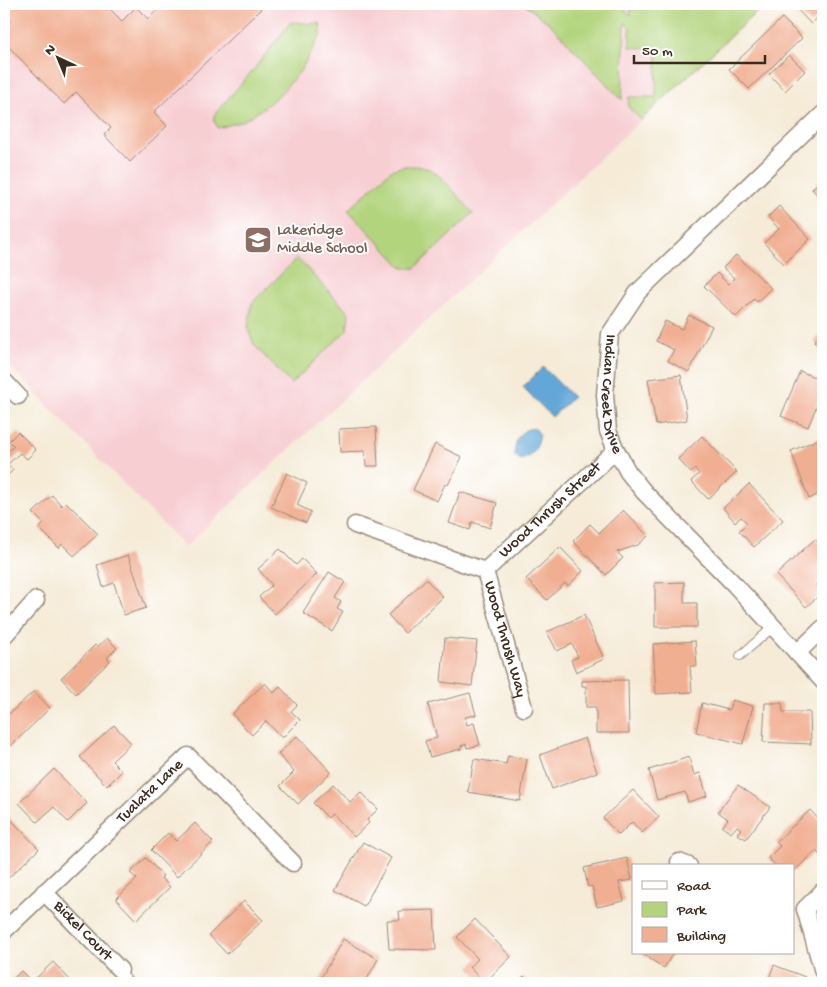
<svg xmlns="http://www.w3.org/2000/svg" width="827" height="987" font-family="'Gochi Hand',sans-serif">
	<style>
		.built { fill: #f7cfd3 }
		.green { fill: #b2d47d; stroke: #767f4e }
		.water { fill: #63a7d8; stroke: #4f687b }
		.building { fill: #f1af92 }
		.lines { fill: none; stroke-linecap: round; stroke-linejoin: round }
		.service-casing { stroke: #988a7a; stroke-width: 10 }
		.minor-casing { stroke: #988a7a; stroke-width: 19 }
		.service { stroke: #fff; stroke-width: 8 }
		.minor { stroke: #fff; stroke-width: 16 }
		.labels { text-anchor: middle; dominant-baseline: central; stroke-width: 4; stroke-linejoin: round; paint-order: stroke }
		.education-label { font-size: 16px; fill: #785e54; stroke: #fff; text-anchor: start }
		.street-label { font-size: 16px; fill: #3b2a1e; stroke: #fff }
	</style>
	<rect width="100%" height="100%" fill="#fff"/>
	<filter id="ink" filterUnits="userSpaceOnUse"><feTurbulence type="fractalNoise" baseFrequency=".02" numOctaves="2"/><feDisplacementMap in="SourceGraphic" scale="10" xChannelSelector="R" yChannelSelector="G"/><feConvolveMatrix kernelMatrix="1 2 1 2 8 2 1 2 1" color-interpolation-filters="sRGB"/></filter>
	<filter id="wash" filterUnits="userSpaceOnUse"><feTurbulence type="fractalNoise" baseFrequency=".0096" numOctaves="4" result="noise"/><feDisplacementMap in="SourceGraphic" scale="20" xChannelSelector="R" yChannelSelector="G"/><feGaussianBlur stdDeviation="1.12" result="paint"/><feColorMatrix in="noise" values="0 0 0 0 0 0 0 0 0 0 0 0 0 0 0 0 0 1.4 0 .05"/><feComposite in="paint" operator="in"/></filter>
	<g filter="url(#wash)">
		<rect width="100%" height="100%" fill="#f5ebd7"/>
		<!-- built -->
		<polygon class="built" points="4,4 765,4 185,547 4,360"/>
		<!-- green -->
		<g class="green">
			<polygon points="524,4 625,4 624,9 630,15 631,8 648,8 649,4 765,4 641,120 628,107 629,97 656,97 657,49 630,47 630,28 625,23 622,100 550,24"/>
			<polygon points="291,22 293,23 295,22 312,24 320,23 321,34 310,54 301,70 280,94 266,106 243,121 218,128 214,121 214,115 254,69"/>
			<path d="M 405,166 C 413,166 421,166 429,169 C 441,174 463,202 473,213 L 415,268 L 403,268 L 348,210 L 391,170 Z"/>
			<polygon points="297,258 349,313 347,330 291,384 254,345 248,328 252,303"/>
		</g>
		<!-- water -->
		<g class="water">
			<polygon points="543,367 573,397 552,417 523,387"/>
			<path d="M 535,428 L 540,435 C 537,448 534,456 521,460 L 514,455 C 516,440 518,429 535,428 Z"/>
		</g>
		<g id="blocks">
			<!-- building -->
			<g class="building">
				<polygon points="4,4 105,4 122,21 136,7 148,19 164,4 255,4 261,9 154,112 167,126 130,162 104,135 111,128 76,92 64,104 4,42 4,27 11,20 4,13"/>
				<polygon points="792,4 823,4 823,13 811,24"/>
				<polygon points="782,18 802,38 749,89 729,69"/>
				<polygon points="789,55 805,71 785,91 769,74"/>
				<polygon points="823,178 823,201 812,189"/>
				<polygon points="779,206 810,239 784,264 764,243 779,229 768,217"/>
				<polygon points="736,255 771,288 757,302 754,299 736,317 704,286 717,273 728,284 734,278 723,268"/>
				<polygon points="689,315 712,326 689,372 668,361 674,350 656,341 665,321 682,329"/>
				<polygon points="823,333 823,352 814,341"/>
				<polygon points="800,371 823,381 823,402 819,400 808,427 781,416"/>
				<polygon points="681,375 687,420 656,425 648,379"/>
				<polygon points="376,427 378,466 366,466 365,451 340,452 339,429"/>
				<polygon points="18,432 36,450 27,459 20,453 8,464 13,470 4,479 4,456 14,446 9,441"/>
				<polygon points="702,436 737,472 708,499 691,481 699,474 695,469 691,473 678,459"/>
				<polygon points="823,437 823,492 809,499 791,451"/>
				<polygon points="435,444 462,457 448,485 445,484 437,501 413,490"/>
				<polygon points="287,473 307,483 297,505 311,512 306,523 271,507"/>
				<polygon points="749,484 783,520 754,547 739,531 747,523 741,517 735,522 723,508"/>
				<polygon points="460,492 497,503 490,528 472,522 470,530 449,523"/>
				<polygon points="52,495 62,506 66,502 98,534 74,556 62,544 59,548 39,528 44,524 33,513"/>
				<polygon points="623,510 648,536 638,545 617,552 623,558 606,575 573,541 590,524 599,533"/>
				<polygon points="815,539 823,548 823,577 816,584 823,592 806,607 776,575"/>
				<polygon points="560,547 583,571 568,586 565,583 547,600 526,579"/>
				<polygon points="280,549 296,565 302,559 317,574 275,614 259,597 272,585 258,569"/>
				<polygon points="128,555 146,608 124,615 114,583 103,587 97,565"/>
				<polygon points="329,572 345,582 335,598 341,602 337,609 343,612 332,631 303,613"/>
				<polygon points="426,579 443,597 405,633 388,615"/>
				<polygon points="684,582 684,603 697,603 697,627 655,627 655,583"/>
				<polygon points="584,615 604,659 576,672 571,660 578,657 572,644 557,651 547,632"/>
				<polygon points="107,638 117,648 107,658 110,661 76,694 61,678 95,645 97,647"/>
				<polygon points="445,638 477,641 472,686 441,682"/>
				<polygon points="695,641 697,666 690,666 692,692 656,694 653,644"/>
				<polygon points="628,680 629,733 596,733 596,707 586,707 586,686 582,686 582,681"/>
				<polygon points="265,683 274,693 280,687 297,705 291,711 300,720 282,738 266,721 252,735 232,714"/>
				<polygon points="34,691 50,708 9,748 4,742 4,708 9,714"/>
				<polygon points="470,693 476,715 465,717 467,725 474,723 480,745 467,748 466,744 461,746 461,749 430,757 425,741 437,738 428,704"/>
				<polygon points="732,700 753,706 743,744 696,732 702,703 729,710"/>
				<polygon points="765,703 782,703 783,712 810,712 811,744 763,742"/>
				<polygon points="114,725 131,743 112,761 122,771 107,786 80,757"/>
				<polygon points="297,736 331,772 298,804 280,786 294,772 278,754"/>
				<polygon points="585,738 597,772 552,789 540,755"/>
				<polygon points="508,756 527,759 520,801 468,792 474,759 506,764"/>
				<polygon points="689,757 694,775 700,773 707,796 688,802 685,792 657,800 649,770"/>
				<polygon points="54,769 87,803 68,822 54,807 37,822 19,803"/>
				<polygon points="333,784 350,802 361,792 378,809 367,820 369,823 354,837 332,814 328,818 313,803"/>
				<polygon points="738,785 770,807 746,839 737,834 741,829 737,826 731,833 722,827 728,819 718,812"/>
				<polygon points="633,790 659,817 642,833 632,822 619,835 603,818"/>
				<polygon points="810,810 823,824 823,856 822,857 816,851 793,872 793,866 776,866 768,858 780,846 776,842"/>
				<polygon points="4,812 39,849 4,882"/>
				<polygon points="195,823 213,842 177,877 151,850 168,833 176,841"/>
				<polygon points="363,842 391,858 364,906 335,890"/>
				<polygon points="146,858 163,876 161,878 170,887 136,920 116,899 137,879 130,873"/>
				<polygon points="627,858 632,880 619,882 624,901 597,907 592,886 588,887 584,868"/>
				<polygon points="244,901 263,920 227,954 209,935"/>
				<polygon points="434,910 436,950 389,949 387,920 400,920 399,911"/>
				<polygon points="475,919 511,957 484,983 469,967 478,959 457,937"/>
				<polygon points="343,939 378,959 365,983 318,983"/>
				<polygon points="641,953 673,953 664,968"/>
				<polygon points="53,962 70,980 67,983 9,983 21,971 32,982"/>
				<polygon points="774,965 805,977 802,983 767,983"/>
				<polygon points="524,976 530,983 516,983"/>
			</g>
		</g>
	</g>
	<g filter="url(#ink)">
		<use href="#blocks" fill-opacity="0" stroke="#988a7a" stroke-width="1"/>
		<g class="lines">
			<!-- service casing -->
			<g class="service-casing">
				<g id="service">
					<polyline points="740,656 773,627"/>
					<polyline points="120,970 129,983"/>
				</g>
			</g>
			<!-- minor casing -->
			<g class="minor-casing">
				<g id="minor">
					<path id="s1" d="M 823,114 L 638,292 L 610,334 L 605,395 L 608,431 L 616,450 L 628,472 L 644,492 L 735,585 L 823,681"/>
					<polyline points="4,381 18,396"/>
					<polyline points="355,525 485,571"/>
					<path id="s2" d="M 485,571 L 616,450"/>
					<path id="s3" d="M 485,571 L 524,708"/>
					<polyline points="4,636 36,600"/>
					<polyline points="797,653 823,628"/>
					<polyline points="679,862 689,866"/>
					<path id="s4" d="M 44,892 L 120,970"/>
					<polyline points="805,909 823,972"/>
					<polyline points="805,909 823,891"/>
					<path id="s5" d="M 4,931 L 188,756 L 293,863"/>
				</g>
			</g>
			<!-- service -->
			<use href="#service" class="service"/>
			<!-- minor -->
			<use href="#minor" class="minor"/>
		</g>
	</g>
	<!-- icons -->
	<defs>
		<g id="school-square" transform="scale(1.4375)"><rect x="-9" y="-9" width="18" height="18" rx="4" fill="#8d6e63" stroke="#fff"/><path d="M0-5L7-2L0 1L-7-2ZM-4 1L0 2.5L4 1V4Q0 6-4 4Z" fill="#fff"/></g>
	</defs>
	<g fill-rule="evenodd">
		<use href="#school-square" x="258" y="240"/>
	</g>
	<g class="labels">
		<!-- education labels -->
		<g class="education-label">
			<text x="277" y="231">Lakeridge<tspan x="277" dy="18">Middle School</tspan></text>
		</g>
		<!-- street labels -->
		<g class="street-label">
			<text stroke="none"><textPath href="#s1" startOffset="368">Indian Creek Drive</textPath></text>
			<text stroke="none"><textPath href="#s2" startOffset="89">Wood Thrush Street</textPath></text>
			<text stroke="none"><textPath href="#s3" startOffset="71">Wood Thrush Way</textPath></text>
			<text stroke="none"><textPath href="#s5" startOffset="202">Tualata Lane</textPath></text>
			<text stroke="none"><textPath href="#s4" startOffset="55">Bickel Court</textPath></text>
		</g>
	</g>
	<!-- margin -->
	<rect width="827" height="987" fill="none" stroke="#fff" stroke-width="20"/>
	<!-- legend -->
	<rect x="632" y="864" width="162" height="90" fill="#ffffff" stroke="#b1aaa5"/>
	<rect x="642" y="881" width="25" height="8" fill="#ffffff" stroke="#b1aaa5"/>
	<text x="677" y="890" font-size="15" fill="#3b2a1e">Road</text>
	<rect x="642" y="902" width="25" height="15" fill="#b2d47d" stroke="#b1aaa5"/>
	<text x="677" y="914" font-size="15" fill="#3b2a1e">Park</text>
	<rect x="642" y="927" width="25" height="15" fill="#f1af92" stroke="#b1aaa5"/>
	<text x="677" y="940" font-size="15" fill="#3b2a1e">Building</text>
	<!-- north arrow -->
	<g transform="translate(58 58) rotate(316)" stroke="#ffffff" stroke-width="4" paint-order="stroke">
	<path d="M0-4L9 19L0 12L-9 19Z" fill="#3b2a1e"/>
	<text y="-8" font-size="14" font-weight="bold" text-anchor="middle" fill="#3b2a1e">N</text>
	</g>
	<!-- scale -->
	<path d="M634 55v8h131v-8" fill="none" stroke="#3b2a1e" stroke-width="2.5"/>
	<text x="642" y="55" font-size="15" fill="#3b2a1e" stroke="#ffffff" stroke-width="4" paint-order="stroke">50 m</text>
</svg>
